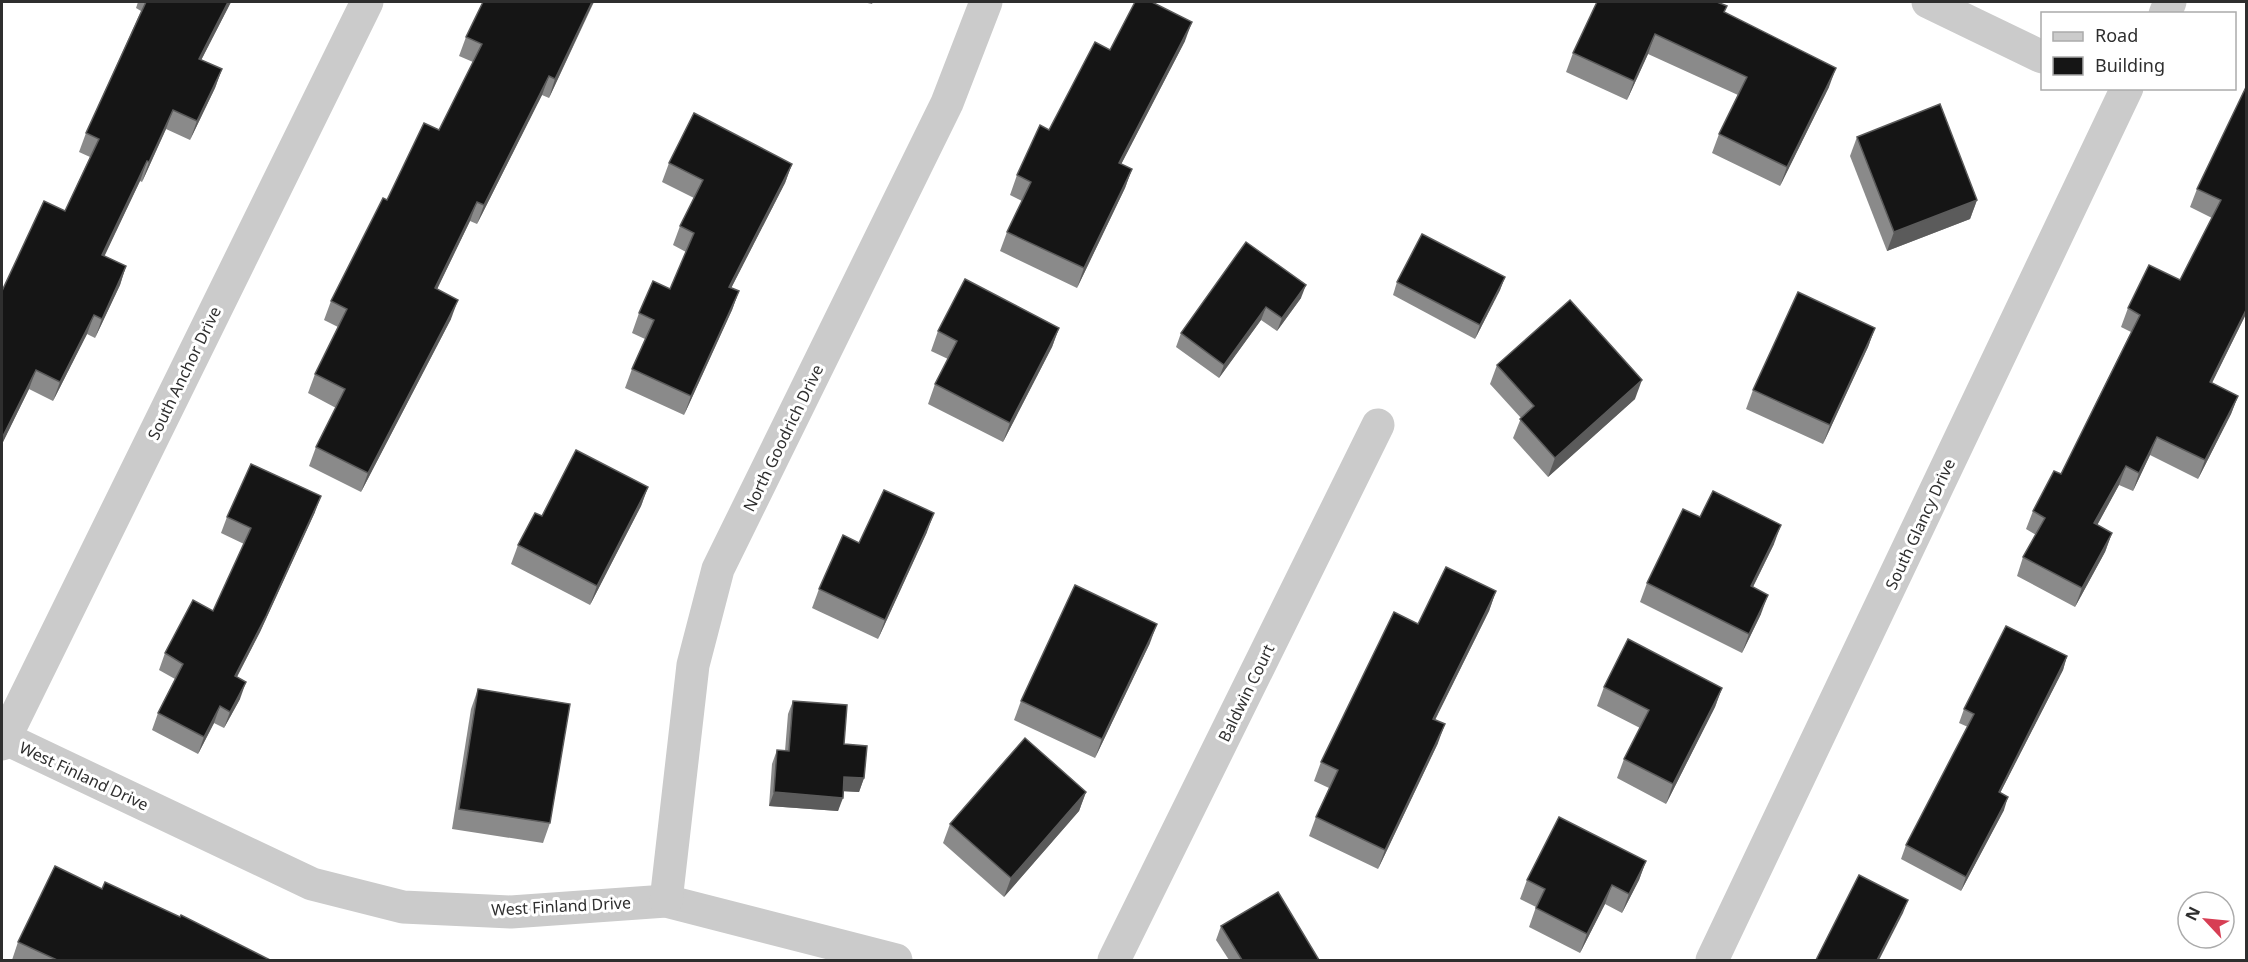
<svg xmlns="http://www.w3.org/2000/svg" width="2248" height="962" font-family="'Noto Sans',sans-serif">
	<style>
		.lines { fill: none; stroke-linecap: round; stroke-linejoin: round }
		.minor { stroke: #cbcbcb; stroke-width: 33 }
		.wall { fill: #8a8a8a }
		.shaded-wall { fill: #5b5b5b }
		.building { fill: #151515; stroke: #5b5b5b; stroke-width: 1.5 }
		.labels { text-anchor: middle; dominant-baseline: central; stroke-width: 6; stroke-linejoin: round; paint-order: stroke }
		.street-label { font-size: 16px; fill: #2e2e2e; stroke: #fff }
	</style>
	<rect width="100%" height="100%" fill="#fff"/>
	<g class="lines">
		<!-- minor -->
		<g class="minor">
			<polyline points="1928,2 2042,57"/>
			<polyline points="2165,14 2170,2"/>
			<polyline points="2,737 312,884 403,907 511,912 666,901 896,960"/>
			<polyline points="2,744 367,2"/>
			<polyline points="666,901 693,665 718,569 947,103 986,2"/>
			<polyline points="1114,960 1378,425"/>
			<polyline points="1712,960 2127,88"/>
		</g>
	</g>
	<!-- wall -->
	<g class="wall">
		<polygon points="138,2 231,2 201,60 222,69 215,88 190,140 166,129 142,182 140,181 104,256 126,266 120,285 95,338 87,334 53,401 29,389 2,444 2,291 65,211 90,157 79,152 86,133 141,11 136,8"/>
		<polygon points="483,2 594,2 549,98 542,95 477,224 470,221 437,289 451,319 361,492 309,466 316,447 336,408 308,393 315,374 338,327 324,320 331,301 387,200 439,130 473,62 459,56 466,37"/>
		<polygon points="863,2 873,2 872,4"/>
		<polygon points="1724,12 1829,87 1780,186 1712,153 1719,134 1738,95 1648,54 1627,100 1566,72 1573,53"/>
		<polygon points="1185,41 1121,164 1132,169 1125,188 1077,288 1000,251 1007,232 1022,201 1010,195 1017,175 1049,130 1110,50"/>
		<polygon points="2247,85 2247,314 2246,314 2212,383 2238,396 2231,414 2198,479 2150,455 2133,491 2119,485 2097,525 2112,533 2105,552 2075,607 2017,576 2023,557 2036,535 2026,529 2033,511 2061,474 2131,332 2121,327 2128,308 2180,280 2212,218 2190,207 2197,189"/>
		<polygon points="1857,137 1977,200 1970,219 1887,251 1850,156"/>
		<polygon points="669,163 792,164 785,183 731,288 739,291 732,310 684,415 625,388 632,369 645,339 632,333 639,313 670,289 686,252 673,245 680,226 694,198 662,182"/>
		<polygon points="1246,242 1301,298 1277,331 1261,320 1219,378 1176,347 1181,333"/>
		<polygon points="1505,277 1500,290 1475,339 1393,295 1397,282"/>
		<polygon points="1059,328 1052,347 1003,442 928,404 935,384 948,359 931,351 938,331"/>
		<polygon points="1875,328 1868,347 1823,444 1746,409 1753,390"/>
		<polygon points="1497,365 1635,399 1548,477 1513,438 1521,418 1490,384"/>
		<polygon points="648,487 641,506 590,605 511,564 518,545 542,516"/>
		<polygon points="315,512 260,632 237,677 240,699 224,728 214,723 198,754 152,730 158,713 175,679 159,670 165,653 213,611 244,544 221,533 227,517"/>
		<polygon points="1700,517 1774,544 1753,587 1761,614 1742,653 1640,602 1647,583"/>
		<polygon points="927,532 878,639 812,608 819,589 859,543"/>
		<polygon points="1496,591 1489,611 1435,720 1438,743 1378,869 1309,836 1316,817 1329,788 1314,781 1321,762 1418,624"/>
		<polygon points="1150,643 1095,758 1014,720 1021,701"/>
		<polygon points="2067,656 2063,670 2000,793 2004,810 1961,891 1901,859 1906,845 1968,727 1959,723 1964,709"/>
		<polygon points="1604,687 1722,688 1715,707 1666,804 1617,778 1624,759 1640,728 1597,706"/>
		<polygon points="478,689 550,823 543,843 452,829 471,709"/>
		<polygon points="793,701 844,744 864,778 859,792 843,791 838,811 769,806 772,764 777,750 785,751 788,714"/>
		<polygon points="1086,792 1079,811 1004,897 943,843 950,824"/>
		<polygon points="1646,861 1639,880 1622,913 1605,904 1580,953 1529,927 1536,907 1520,899 1527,880"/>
		<polygon points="102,889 270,960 12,960 18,942"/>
		<polygon points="1221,926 1319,960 1229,960 1216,940"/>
	</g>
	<!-- shaded-wall -->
	<g class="shaded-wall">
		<polygon points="228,2 231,2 192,78 199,59"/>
		<polygon points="592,2 594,2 592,5 549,98 555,79"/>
		<polygon points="1192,22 1185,41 1112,182 1119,163"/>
		<polygon points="1655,34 1648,54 1627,100 1634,81"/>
		<polygon points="1836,68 1829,87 1780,186 1787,167"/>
		<polygon points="222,69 215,88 190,140 197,121"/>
		<polygon points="549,76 542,95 477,224 484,205"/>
		<polygon points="173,110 166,129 142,182 149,162"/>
		<polygon points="147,161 140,181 96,274 102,255"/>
		<polygon points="792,164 785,183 722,306 729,287"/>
		<polygon points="1132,169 1125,188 1077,288 1084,268"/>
		<polygon points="1977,200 1970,219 1887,251 1894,232"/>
		<polygon points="477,202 470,221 428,308 435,288"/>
		<polygon points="126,266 120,285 95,338 102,319"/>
		<polygon points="1505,277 1500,290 1475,339 1480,325"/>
		<polygon points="1306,285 1301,298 1277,331 1282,318"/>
		<polygon points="739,291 732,310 684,415 691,396"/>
		<polygon points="458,300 451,319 361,492 368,473"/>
		<polygon points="1266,307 1261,320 1219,378 1224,365"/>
		<polygon points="2247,308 2247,312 2203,401 2210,382"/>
		<polygon points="94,315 87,334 53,401 60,382"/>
		<polygon points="1059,328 1052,347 1003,442 1010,423"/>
		<polygon points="1875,328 1868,347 1823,444 1830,425"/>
		<polygon points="36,370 29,389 2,444 2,438"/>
		<polygon points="1642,380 1635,399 1548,477 1555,458"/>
		<polygon points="2238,396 2231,414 2198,479 2205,460"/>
		<polygon points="2157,437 2150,455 2133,491 2139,473"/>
		<polygon points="2126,466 2119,485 2088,542 2094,523"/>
		<polygon points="648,487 641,506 590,605 597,586"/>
		<polygon points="321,496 315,512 260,632 229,692 235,676"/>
		<polygon points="934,513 927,532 878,639 885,620"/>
		<polygon points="1781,525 1774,544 1744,605 1751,586"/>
		<polygon points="2112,533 2105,552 2075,607 2082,588"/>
		<polygon points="1496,591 1489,611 1426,738 1433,719"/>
		<polygon points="1768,595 1761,614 1742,653 1749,634"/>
		<polygon points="1157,624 1150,643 1095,758 1102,739"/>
		<polygon points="2067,656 2063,670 1994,805 1999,792"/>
		<polygon points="246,682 240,699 224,728 230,712"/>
		<polygon points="1722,688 1715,707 1666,804 1673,784"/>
		<polygon points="220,706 214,723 198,754 204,737"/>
		<polygon points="1445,724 1438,743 1378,869 1385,850"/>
		<polygon points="844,777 864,778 859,792 839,791"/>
		<polygon points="774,792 843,798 838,811 769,806"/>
		<polygon points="1086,792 1079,811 1004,897 1011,878"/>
		<polygon points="2008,797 2004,810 1961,891 1966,877"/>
		<polygon points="1646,861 1639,880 1622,913 1629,894"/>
		<polygon points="1612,885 1605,904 1580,953 1587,934"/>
		<polygon points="1908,900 1903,913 1879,960 1877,960"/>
	</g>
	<!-- building -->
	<g class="building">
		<polygon points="146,2 228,2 199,59 222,69 197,121 173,110 149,162 147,161 102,255 126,266 102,319 94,315 60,382 36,370 2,438 2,291 44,201 65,211 99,139 86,133"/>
		<polygon points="483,2 592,2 555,79 549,76 484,205 477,202 435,288 458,300 368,473 316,447 345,389 315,374 347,309 331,301 383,198 387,200 424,123 439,130 482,44 466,37"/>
		<polygon points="1135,2 1152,2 1192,22 1119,163 1132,169 1084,268 1007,232 1031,182 1017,175 1040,125 1049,130 1095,42 1110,50"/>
		<polygon points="1597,2 1717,2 1727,6 1724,12 1836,68 1787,167 1719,134 1747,77 1655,34 1634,81 1573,53"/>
		<polygon points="2247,85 2247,308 2210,382 2238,396 2205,460 2157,437 2139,473 2126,466 2094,523 2112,533 2082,588 2023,557 2045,518 2033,511 2054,471 2061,474 2140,315 2128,308 2149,265 2180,280 2221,200 2197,189"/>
		<polygon points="1940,104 1977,200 1894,232 1857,137"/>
		<polygon points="694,113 792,164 729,287 739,291 691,396 632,369 654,320 639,313 653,281 670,289 694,233 680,226 703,180 669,163"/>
		<polygon points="1422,234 1505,277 1480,325 1397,282"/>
		<polygon points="1246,242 1306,285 1282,318 1266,307 1224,365 1181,333"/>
		<polygon points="965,279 1059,328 1010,423 935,384 957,341 938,331"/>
		<polygon points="1798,292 1875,328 1830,425 1753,390"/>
		<polygon points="1570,300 1642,380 1555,458 1520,419 1534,406 1497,365"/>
		<polygon points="576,450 648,487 597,586 518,545 535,513 542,516"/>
		<polygon points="251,464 321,496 266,616 235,676 246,682 230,712 220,706 204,737 158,713 183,664 165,653 193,600 213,611 251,528 227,517"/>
		<polygon points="884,490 934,513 885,620 819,589 843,535 859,543"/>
		<polygon points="1713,491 1781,525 1751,586 1768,595 1749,634 1647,583 1683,509 1700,517"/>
		<polygon points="1446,567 1496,591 1433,719 1445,724 1385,850 1316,817 1338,770 1321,762 1394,612 1418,624"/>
		<polygon points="1075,585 1157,624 1102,739 1021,701"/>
		<polygon points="2006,626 2067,656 1999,792 2008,797 1966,877 1906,845 1974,714 1964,709"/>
		<polygon points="1628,639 1722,688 1673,784 1624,759 1649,710 1604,687"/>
		<polygon points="478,689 570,704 550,823 459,809"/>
		<polygon points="793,701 847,705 844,744 867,746 864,778 844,777 843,798 774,792 777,750 789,751"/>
		<polygon points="1025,738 1086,792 1011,878 950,824"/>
		<polygon points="1559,817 1646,861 1629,894 1612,885 1587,934 1536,908 1545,889 1527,880"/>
		<polygon points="55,866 102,889 105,882 180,917 181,915 270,960 57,960 18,942"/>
		<polygon points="1859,875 1908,900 1877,960 1816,960"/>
		<polygon points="1278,892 1319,960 1242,960 1221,926"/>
	</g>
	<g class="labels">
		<!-- street labels -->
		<g class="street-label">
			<text transform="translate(184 373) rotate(-64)">South Anchor Drive</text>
			<text transform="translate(783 438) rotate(-64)">North Goodrich Drive</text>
			<text transform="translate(1920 524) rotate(-65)">South Glancy Drive</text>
			<text transform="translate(1246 693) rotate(-64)">Baldwin Court</text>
			<text transform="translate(84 776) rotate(25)">West Finland Drive</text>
			<text transform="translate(561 906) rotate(-3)">West Finland Drive</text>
		</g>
	</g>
	<!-- border -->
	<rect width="2248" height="962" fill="none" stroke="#2e2e2e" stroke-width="6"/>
	<!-- legend -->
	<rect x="2041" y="12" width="195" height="78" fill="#ffffff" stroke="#ababab" stroke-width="1.5"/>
	<rect x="2053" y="32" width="30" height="9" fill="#cbcbcb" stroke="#ababab" stroke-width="1.5"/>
	<text x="2095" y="42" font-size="18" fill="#2e2e2e">Road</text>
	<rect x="2053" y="57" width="30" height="18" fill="#151515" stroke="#ababab" stroke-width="1.5"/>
	<text x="2095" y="72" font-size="18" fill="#2e2e2e">Building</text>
	<!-- north arrow -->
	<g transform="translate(2206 920) rotate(296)"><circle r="28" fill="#ffffff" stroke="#ababab" stroke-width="1.5"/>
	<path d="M0-4.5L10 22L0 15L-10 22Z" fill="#d73e54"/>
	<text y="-9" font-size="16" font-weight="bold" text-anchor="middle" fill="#2e2e2e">N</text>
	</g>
</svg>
